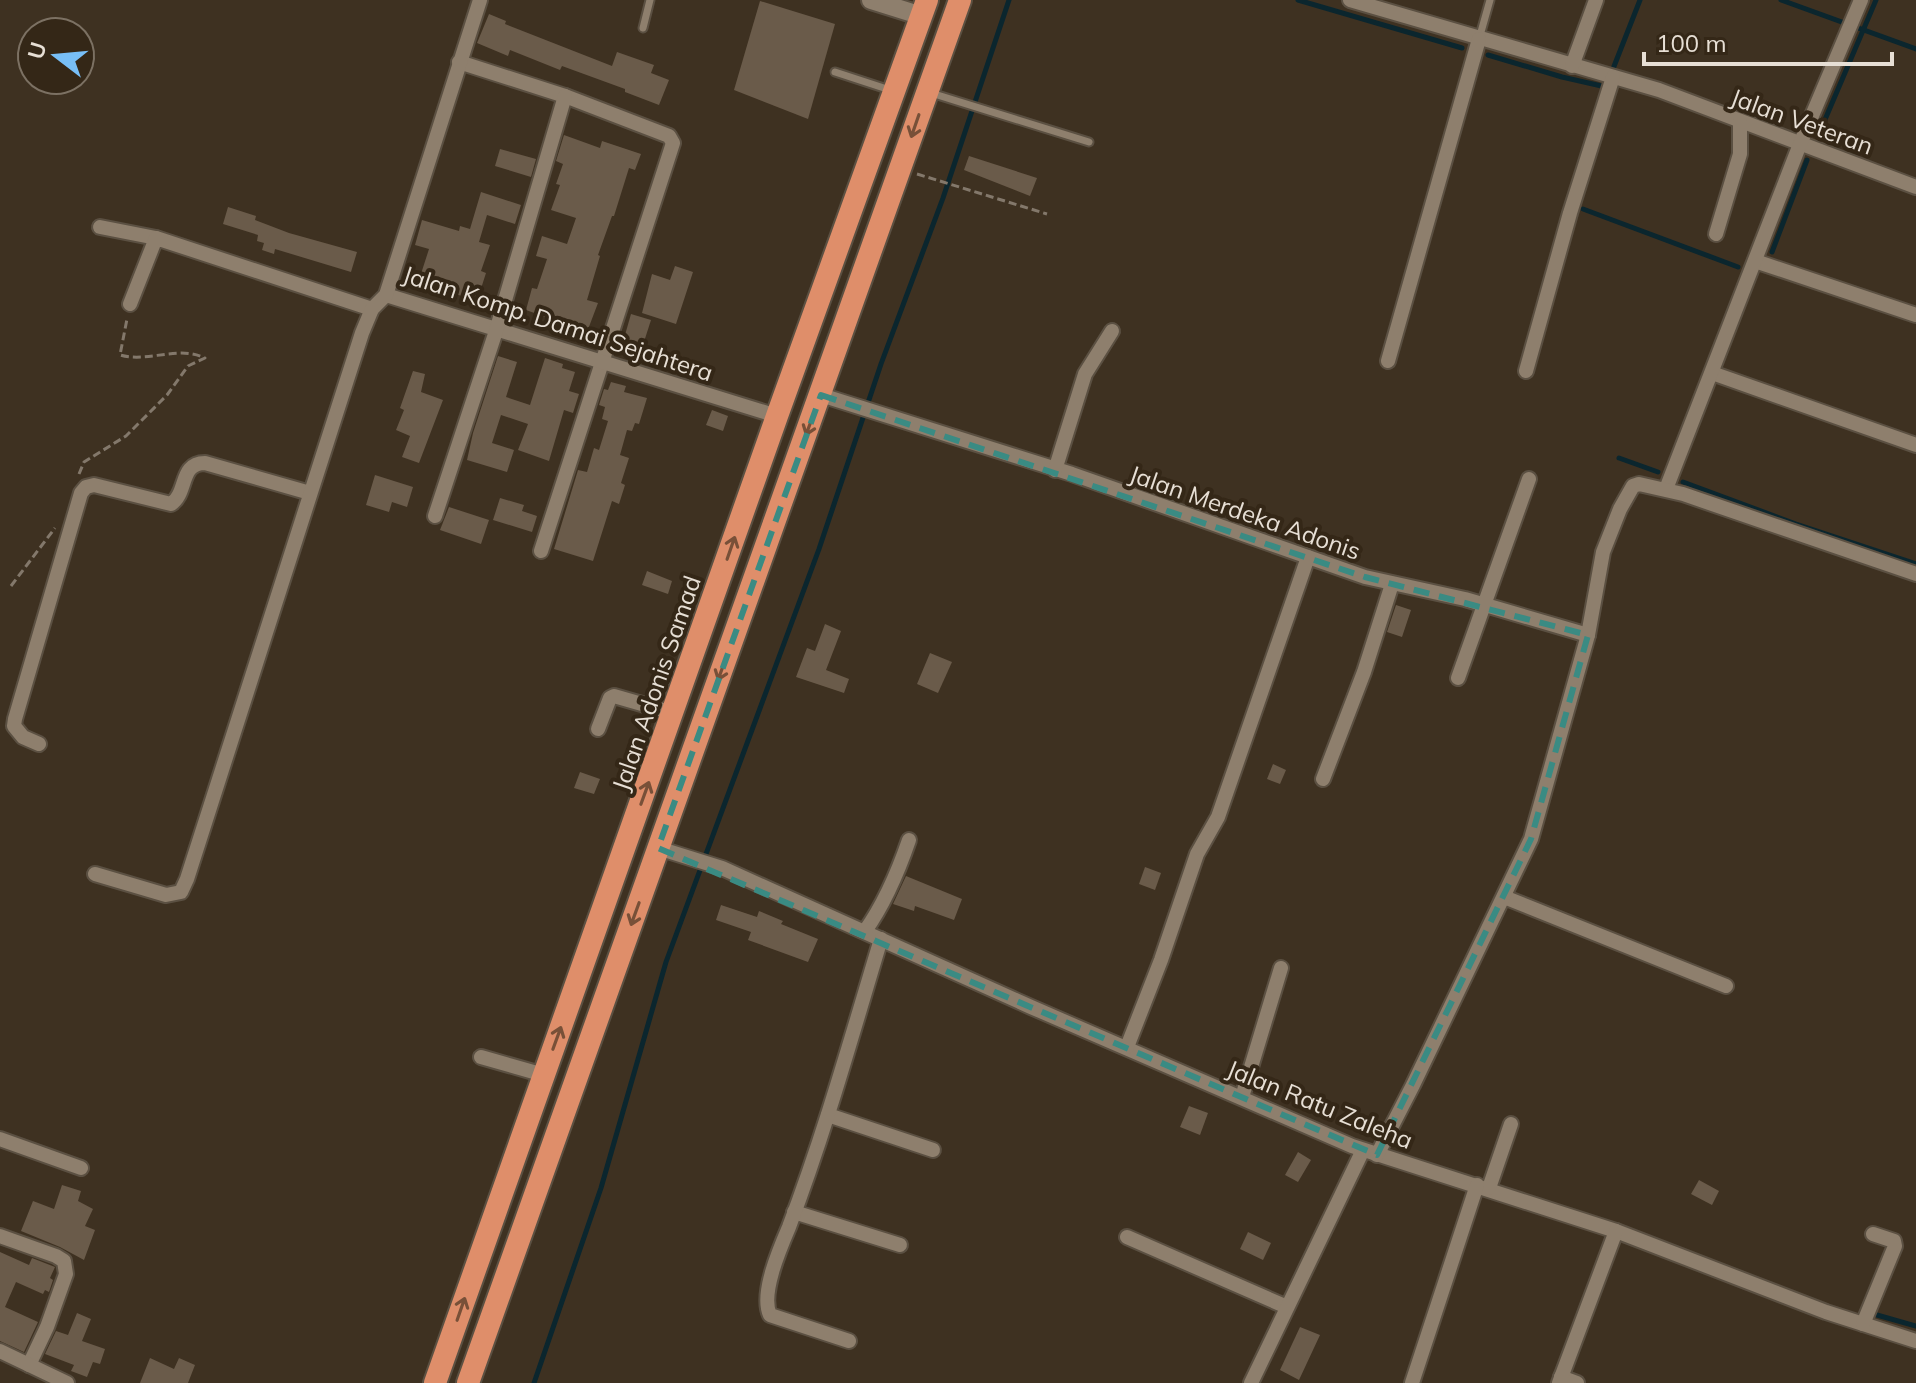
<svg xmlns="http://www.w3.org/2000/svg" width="1916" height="1383" font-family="Mulish,sans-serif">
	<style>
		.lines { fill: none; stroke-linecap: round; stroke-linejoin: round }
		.stream { stroke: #0b262e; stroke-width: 5 }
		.building { fill: #6a5b4a }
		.service-casing { stroke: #5b5042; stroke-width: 11 }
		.minor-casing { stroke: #5b5042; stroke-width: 18 }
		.tertiary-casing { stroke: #5b5042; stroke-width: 22 }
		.trunk-casing { stroke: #5b5042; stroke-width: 26 }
		.path { stroke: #83786b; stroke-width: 3; stroke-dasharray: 8 4; stroke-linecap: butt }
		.service { stroke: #8e7f6d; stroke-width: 7 }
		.minor { stroke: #8e7f6d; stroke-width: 14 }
		.tertiary { stroke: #8e7f6d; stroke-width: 18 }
		.trunk { stroke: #df8e6a; stroke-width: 22 }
		.oneway { stroke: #785038 }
		.marked { fill: none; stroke: #3a8b83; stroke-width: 6; stroke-dasharray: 16 10; stroke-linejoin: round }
		.labels { text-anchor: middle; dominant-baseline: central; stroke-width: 8; stroke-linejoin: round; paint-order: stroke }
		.street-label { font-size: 24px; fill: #e7dfd5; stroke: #342717 }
	</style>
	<rect width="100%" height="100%" fill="#3e3121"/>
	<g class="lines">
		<!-- stream -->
		<g class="stream">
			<polyline points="1298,0 1462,48"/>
			<polyline points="1781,0 1916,49"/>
			<polyline points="1488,55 1562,77 1606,87"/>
			<polyline points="1611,74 1640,0"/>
			<polyline points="1818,136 1876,0"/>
			<polyline points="1583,209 1738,267"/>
			<polyline points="1772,252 1807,160"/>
			<polyline points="1619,458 1658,472"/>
			<polyline points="1683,482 1796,524 1916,564"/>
			<polyline points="1877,1315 1916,1326"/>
			<polyline points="534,1383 601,1188 666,962 819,549 881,364 943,198 1009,0"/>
		</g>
	</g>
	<!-- building -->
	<g class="building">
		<polygon points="760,1 835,24 808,119 734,90"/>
		<polygon points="489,14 506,21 505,24 612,66 617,52 654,65 651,73 669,80 659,105 625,92 625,89 562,66 560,70 510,50 508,56 477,43"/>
		<polygon points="564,135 600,148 602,141 641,154 635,170 629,168 614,216 612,216 598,255 600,256 587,300 598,303 587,332 526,310 532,288 537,289 547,259 536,256 542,236 567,244 576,218 551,210 560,185 556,184 563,164 556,161"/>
		<polygon points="500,149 536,159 531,177 495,166"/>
		<polygon points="969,156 1037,178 1030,196 964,170"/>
		<polygon points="481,192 521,205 515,224 487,215 479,242 490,245 481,271 486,273 477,301 437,288 436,291 424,287 426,283 419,280 429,249 415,245 422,220 459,231 460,226 470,229"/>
		<polygon points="228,207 256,216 255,220 289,233 357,252 351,272 275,249 274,254 262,250 264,243 257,241 258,235 223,224"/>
		<polygon points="675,266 693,272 676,324 642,313 652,274 670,280"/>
		<polygon points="631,314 651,320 642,348 623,342"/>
		<polygon points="498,356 517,362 506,397 530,405 545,358 563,364 562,368 575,372 569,391 579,394 573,413 564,410 549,461 518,450 528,424 501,415 492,443 514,450 507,472 467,460 473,433"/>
		<polygon points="413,371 425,374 421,392 443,400 419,463 402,457 410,436 396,430 404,410 400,408"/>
		<polygon points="611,382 626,386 624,392 647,398 639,424 635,423 632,431 627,430 620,455 629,458 621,483 625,485 619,504 612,501 593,561 554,549 578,470 587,472 594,448 599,450 608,421 602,419 605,407 599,405 604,389 608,390"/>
		<polygon points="712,410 728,416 723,431 706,425"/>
		<polygon points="375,475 413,487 407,507 392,502 389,512 366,505"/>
		<polygon points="500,498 524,505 522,511 537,516 532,532 493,520"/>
		<polygon points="449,507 489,520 481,544 440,530"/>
		<polygon points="647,571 672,581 668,594 642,585"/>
		<polygon points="1396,605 1411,610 1402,637 1387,632"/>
		<polygon points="825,624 841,631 826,670 849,679 844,693 796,677 807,648 815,651"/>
		<polygon points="930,653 952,662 938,693 917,684"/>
		<polygon points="1273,764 1286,770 1280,784 1267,779"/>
		<polygon points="580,772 600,779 594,794 574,788"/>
		<polygon points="1145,867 1161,873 1155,890 1139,884"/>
		<polygon points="906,876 962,899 954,920 915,906 914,911 893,904"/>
		<polygon points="721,905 757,917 759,911 783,921 781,924 818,939 808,962 748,940 751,932 716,920"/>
		<polygon points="1189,1106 1208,1113 1200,1135 1180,1127"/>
		<polygon points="1298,1152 1311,1160 1298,1182 1285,1175"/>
		<polygon points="1699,1180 1719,1191 1712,1205 1691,1194"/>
		<polygon points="62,1185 81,1191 78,1201 93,1209 85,1226 95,1230 84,1260 60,1247 21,1231 33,1201 54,1209"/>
		<polygon points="1248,1232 1271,1243 1263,1260 1240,1249"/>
		<polygon points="0,1252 29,1265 32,1258 55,1267 50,1278 53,1280 49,1292 45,1290 43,1294 16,1282 5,1307 38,1322 24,1352 0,1341"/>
		<polygon points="77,1313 91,1319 82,1341 105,1349 100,1364 93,1362 87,1377 71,1371 74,1365 45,1354 56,1331 68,1335"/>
		<polygon points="1300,1327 1320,1335 1299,1380 1280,1370"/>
		<polygon points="150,1358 174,1369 179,1358 195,1365 188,1383 140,1383"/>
	</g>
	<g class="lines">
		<!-- service casing -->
		<g class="service-casing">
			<g id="service">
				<polyline points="643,28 650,0"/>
				<polyline points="1479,39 1490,0"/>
				<polyline points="835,72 890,90"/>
				<polyline points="931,93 1089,142"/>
			</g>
		</g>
		<!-- minor casing -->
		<g class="minor-casing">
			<g id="minor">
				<polyline points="1350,0 1659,90 1916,187"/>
				<polyline points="459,62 565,96 669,136 673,143 541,551"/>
				<polyline points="1572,66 1596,0"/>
				<polyline points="100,227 156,238"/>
				<polyline points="1716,234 1740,154 1740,121"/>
				<polyline points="1755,261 1916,315"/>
				<polyline points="386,295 777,416"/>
				<polyline points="130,304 156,238 372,309"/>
				<polyline points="1388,361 1479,39"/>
				<polyline points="1526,371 1570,213 1613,77"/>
				<polyline points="1712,373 1916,445"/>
				<polyline points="821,395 1072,474 1365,577 1465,599 1588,635"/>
				<polyline points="1055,470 1085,374 1112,331"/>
				<polyline points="1666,489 1800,144 1861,0"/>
				<polyline points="435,516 496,331 565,96"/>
				<polyline points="1458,678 1529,479"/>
				<polyline points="598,729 610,698 614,696 673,713"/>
				<path d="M 39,744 L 23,737 L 14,726 L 15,719 L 81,493 L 86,487 L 94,485 L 171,504 C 188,493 179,463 205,463 L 310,493"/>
				<polyline points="1323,779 1364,672 1392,584"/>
				<polyline points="658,848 722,868 1031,1007 1352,1146 1616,1231 1826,1312 1916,1341"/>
				<polyline points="95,874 166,895 181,892 187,879 362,333 372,309 386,295 480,0"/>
				<polyline points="1504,897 1726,986"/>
				<path d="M 865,931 C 885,903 898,872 909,840"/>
				<polyline points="1127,1047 1161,960 1197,854 1218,817 1308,557"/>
				<polyline points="481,1057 544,1075"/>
				<polyline points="1242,1097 1281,968"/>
				<polyline points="828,1115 933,1150"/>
				<polyline points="0,1139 81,1168"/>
				<polyline points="1377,1155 1413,1085 1531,839 1588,635 1603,552 1620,509 1633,486 1639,484 1683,494 1916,574"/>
				<polyline points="1489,1188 1511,1124"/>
				<polyline points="794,1212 900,1245"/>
				<polyline points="0,1236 56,1256 64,1261 66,1274 47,1327 29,1365"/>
				<polyline points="1127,1237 1287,1307"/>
				<polyline points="1863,1324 1895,1246 1894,1241 1873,1234"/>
				<path d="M 849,1341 L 770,1315 C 760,1294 780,1248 789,1227 C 825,1132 852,1035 881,939"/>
				<polyline points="0,1351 67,1383"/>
				<polyline points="1561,1377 1577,1383"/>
				<polyline points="1251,1383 1363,1150"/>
				<polyline points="1412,1383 1477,1185"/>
				<polyline points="1559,1383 1616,1231"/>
			</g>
		</g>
		<!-- tertiary casing -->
		<g class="tertiary-casing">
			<polyline id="tertiary" points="871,0 922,16"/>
		</g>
		<!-- trunk casing -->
		<g class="trunk-casing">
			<g id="trunk">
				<polyline points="435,1383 777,416 927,0"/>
				<polyline points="468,1383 960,0"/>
			</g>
		</g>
		<!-- path -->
		<g class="path">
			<polyline points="917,174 1047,214"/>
			<path d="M 79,474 L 84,462 L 126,436 L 167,395 L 188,366 L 205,358 C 178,345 148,363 120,355 L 127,319"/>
			<polyline points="11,586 55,528"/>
		</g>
		<!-- service -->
		<use href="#service" class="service"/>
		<!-- minor -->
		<use href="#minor" class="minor"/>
		<!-- tertiary -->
		<use href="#tertiary" class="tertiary"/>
		<!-- trunk -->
		<use href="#trunk" class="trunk"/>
	</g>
	<!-- one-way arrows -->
	<defs><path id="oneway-shaft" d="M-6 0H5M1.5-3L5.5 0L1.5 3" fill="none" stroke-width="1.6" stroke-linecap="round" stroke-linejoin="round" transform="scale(2)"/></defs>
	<g class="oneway">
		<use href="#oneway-shaft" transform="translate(915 126) rotate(109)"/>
		<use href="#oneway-shaft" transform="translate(810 424) rotate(110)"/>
		<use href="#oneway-shaft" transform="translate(731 548) rotate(-71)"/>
		<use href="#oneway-shaft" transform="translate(722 669) rotate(110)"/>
		<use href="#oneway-shaft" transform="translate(645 793) rotate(-70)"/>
		<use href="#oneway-shaft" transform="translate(635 914) rotate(110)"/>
		<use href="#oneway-shaft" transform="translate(557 1038) rotate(-70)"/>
		<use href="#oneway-shaft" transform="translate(461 1309) rotate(-71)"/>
	</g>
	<!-- marked area -->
	<path class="marked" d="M 821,395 L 1365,577 L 1588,635 L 1531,839 L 1377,1155 L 658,848 Z"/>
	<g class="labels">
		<!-- street labels -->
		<g class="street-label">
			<text transform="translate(1802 121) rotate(20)">Jalan Veteran</text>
			<text transform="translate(558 323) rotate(18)">Jalan Komp. Damai Sejahtera</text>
			<text transform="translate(1245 512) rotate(19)">Jalan Merdeka Adonis</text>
			<text transform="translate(656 683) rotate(-71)">Jalan Adonis Samad</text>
			<text transform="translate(1320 1104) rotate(22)">Jalan Ratu Zaleha</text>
		</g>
	</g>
	<!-- north arrow -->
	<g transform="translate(56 56) rotate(286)"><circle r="38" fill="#342717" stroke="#7c7163" stroke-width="2"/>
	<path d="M0-6L14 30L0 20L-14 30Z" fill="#78bff7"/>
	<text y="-12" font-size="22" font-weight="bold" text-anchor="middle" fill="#e7dfd5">U</text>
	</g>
	<!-- scale -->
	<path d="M1644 52v12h248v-12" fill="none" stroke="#e7dfd5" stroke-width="4"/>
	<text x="1656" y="52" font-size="24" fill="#e7dfd5" stroke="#342717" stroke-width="6" paint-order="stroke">100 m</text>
</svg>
